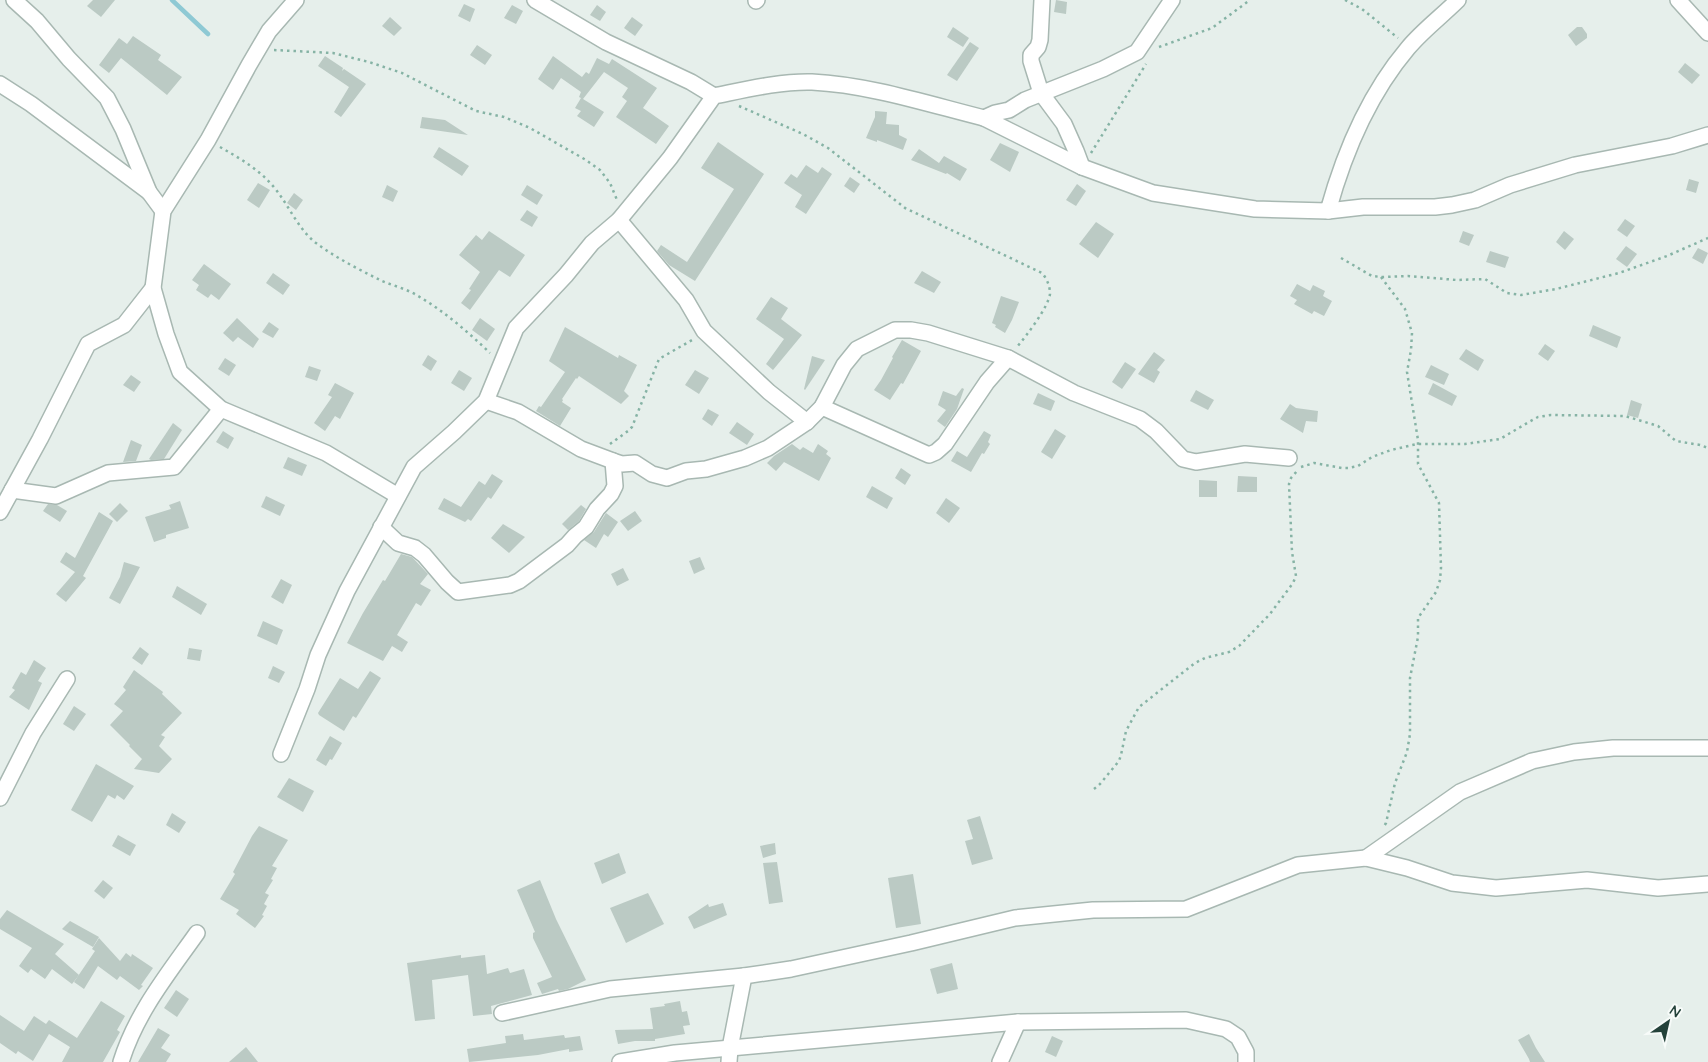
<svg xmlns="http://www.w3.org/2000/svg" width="1708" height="1062" font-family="Quicksand,sans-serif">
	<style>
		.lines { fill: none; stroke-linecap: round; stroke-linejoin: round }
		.stream { stroke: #8ec9d4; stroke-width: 4.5 }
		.building { fill: #bbcac4 }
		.minor-casing { stroke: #a8b8b2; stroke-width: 18 }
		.path { stroke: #86b3a5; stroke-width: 2.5; stroke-dasharray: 2.5 4; stroke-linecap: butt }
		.minor { stroke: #fff; stroke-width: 15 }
	</style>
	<rect width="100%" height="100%" fill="#e6efeb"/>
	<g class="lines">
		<!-- stream -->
		<polyline class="stream" points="172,0 208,34"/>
	</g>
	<!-- building -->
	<g class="building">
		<polygon points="93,0 115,0 101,17 87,6"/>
		<polygon points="1056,0 1067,2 1066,14 1054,12"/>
		<polygon points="464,4 475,9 470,22 458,16"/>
		<polygon points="512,5 523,11 516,24 504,18"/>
		<polygon points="597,5 606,12 600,21 590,15"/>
		<polygon points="390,17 402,28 394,36 382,26"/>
		<polygon points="632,17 643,25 635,36 624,28"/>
		<polygon points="953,27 969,38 963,47 947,37"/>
		<polygon points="1577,27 1582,27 1587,34 1587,38 1576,46 1568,35"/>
		<polygon points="133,36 161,55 158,60 182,77 167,95 121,58 109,73 99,65 119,38 127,44"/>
		<polygon points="970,42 979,48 957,81 947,75"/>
		<polygon points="477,45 492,55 485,65 470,55"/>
		<polygon points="325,56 343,68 342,71 344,69 366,84 341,117 334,112 349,87 318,66"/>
		<polygon points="553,56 582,77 586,72 589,74 597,58 609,64 612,59 657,88 643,108 669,126 656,144 616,117 627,101 622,97 628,88 604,72 583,99 604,112 594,127 577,116 581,111 575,108 581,98 579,97 581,92 561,78 553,90 538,79"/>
		<polygon points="1685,63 1700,75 1692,84 1678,72"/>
		<polygon points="875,111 887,112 886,124 899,125 899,135 907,139 903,150 877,140 877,142 866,138 875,117"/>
		<polygon points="422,117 445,120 468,135 420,128"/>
		<polygon points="718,142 764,174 695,281 669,265 657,251 661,245 687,262 734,189 701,168"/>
		<polygon points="1000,143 1019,152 1010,172 990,160"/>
		<polygon points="439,147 469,166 462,176 433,157"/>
		<polygon points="919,149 939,163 944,156 967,169 960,181 947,173 946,174 911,160"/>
		<polygon points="806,165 818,173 822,167 832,174 806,214 795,207 802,195 784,183 791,174 797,178"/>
		<polygon points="850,177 860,184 854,193 844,186"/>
		<polygon points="1689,179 1699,182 1696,193 1686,190"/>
		<polygon points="258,183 270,190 259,208 247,200"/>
		<polygon points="1077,184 1086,191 1076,206 1066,200"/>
		<polygon points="387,185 398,191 393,202 382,197"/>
		<polygon points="527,185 543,195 537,205 521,195"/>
		<polygon points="294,193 303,200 296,210 287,203"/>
		<polygon points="527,210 538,217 532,227 520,220"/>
		<polygon points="1625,219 1635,226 1627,237 1617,230"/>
		<polygon points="1096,222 1114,234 1098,258 1079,244"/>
		<polygon points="489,231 525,255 510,277 499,270 470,310 461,303 471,290 469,289 480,272 459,255 476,235 482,240"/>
		<polygon points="1463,231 1474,235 1469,246 1459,242"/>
		<polygon points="1564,231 1574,239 1565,250 1556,242"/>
		<polygon points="1626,246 1637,254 1627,267 1616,259"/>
		<polygon points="1698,248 1708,253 1703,264 1692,258"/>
		<polygon points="1490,251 1509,257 1505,268 1486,262"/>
		<polygon points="204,264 231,284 219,300 211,294 208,298 196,290 199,285 192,280"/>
		<polygon points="922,271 941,282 934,293 914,283"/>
		<polygon points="273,273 290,285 283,295 266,283"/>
		<polygon points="1297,284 1310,291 1313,285 1325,291 1323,296 1332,301 1324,316 1314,311 1312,314 1294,304 1297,300 1290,296"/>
		<polygon points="1001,296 1019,302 1012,320 1005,333 995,327 996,325 992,323"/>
		<polygon points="771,297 788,308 781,319 802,335 773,370 766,364 784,339 756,319"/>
		<polygon points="237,318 259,339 253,348 238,337 233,342 223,333"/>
		<polygon points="480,318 495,329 487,341 472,330"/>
		<polygon points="269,322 279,329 273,338 262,332"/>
		<polygon points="1593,325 1621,337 1617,348 1589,336"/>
		<polygon points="565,327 618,358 619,355 637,365 624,391 629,396 621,404 579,376 577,379 576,378 562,399 563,400 562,402 571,408 560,426 536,411 539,406 541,407 565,372 549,361"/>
		<polygon points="902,340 921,351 903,384 901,383 890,400 874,390 881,380 893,358 892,357"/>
		<polygon points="1545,344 1555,351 1548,361 1538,354"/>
		<polygon points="1466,349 1484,360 1478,371 1459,359"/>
		<polygon points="1154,352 1165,360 1157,370 1160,372 1154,383 1138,374"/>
		<polygon points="428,355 437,361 431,371 422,365"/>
		<polygon points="812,356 825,360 805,390 804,389"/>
		<polygon points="225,358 236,365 229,376 218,369"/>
		<polygon points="1125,362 1136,369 1122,389 1112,382"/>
		<polygon points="1431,365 1449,374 1444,385 1425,377"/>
		<polygon points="309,366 321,370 317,381 305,377"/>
		<polygon points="459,370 472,378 464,391 451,383"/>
		<polygon points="695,370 709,378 699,394 685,385"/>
		<polygon points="131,375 141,382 134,392 123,385"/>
		<polygon points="335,383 354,393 340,419 335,416 325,431 314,423 332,397 328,395"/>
		<polygon points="1433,383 1457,396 1452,406 1428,394"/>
		<polygon points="962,388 964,389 957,409 945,427 937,421 946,410 938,405 943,391 956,396"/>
		<polygon points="1196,390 1214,400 1208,410 1190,401"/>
		<polygon points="1038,393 1055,401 1051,411 1033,404"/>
		<polygon points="1631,400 1642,404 1638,418 1627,415"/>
		<polygon points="1290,404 1296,408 1318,411 1317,422 1306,421 1303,433 1280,419"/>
		<polygon points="708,409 719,415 712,426 702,419"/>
		<polygon points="737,422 754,434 747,445 729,433"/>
		<polygon points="173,423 182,430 164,459 151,460 149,459"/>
		<polygon points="1055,429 1066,436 1052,459 1041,452"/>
		<polygon points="223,431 234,438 228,449 216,442"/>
		<polygon points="984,431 991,435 988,442 990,444 984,454 982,453 971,472 951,461 957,451 967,457"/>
		<polygon points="131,440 142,445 136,461 123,462"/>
		<polygon points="792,444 800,450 803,447 813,453 818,444 828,451 826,454 831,458 819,481 784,462 776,471 767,463 774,456"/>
		<polygon points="288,457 307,465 302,476 283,468"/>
		<polygon points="901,468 911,475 905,485 895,478"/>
		<polygon points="492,474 503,481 491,499 488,497 471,521 468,519 465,522 438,509 444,498 461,507 479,481 485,485"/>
		<polygon points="1238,476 1257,477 1257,492 1237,492"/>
		<polygon points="1199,480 1217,481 1217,497 1199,497"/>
		<polygon points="872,486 893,498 887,509 866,497"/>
		<polygon points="266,496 285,505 280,516 261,507"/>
		<polygon points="946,498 960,508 949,523 936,513"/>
		<polygon points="180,501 189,528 166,535 166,538 154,542 145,517 171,509 169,505"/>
		<polygon points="120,503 128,511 117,522 109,514"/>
		<polygon points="48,504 57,505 67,511 60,522 43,511"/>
		<polygon points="581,505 586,509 579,521 568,530 562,524"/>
		<polygon points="635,511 642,521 628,531 620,521"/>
		<polygon points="99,512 113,521 83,576 86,578 66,602 56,594 75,572 60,562 66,552 75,558"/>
		<polygon points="606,513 618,522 608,537 604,534 596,548 584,540 594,532"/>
		<polygon points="503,524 525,537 509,553 491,538"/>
		<polygon points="401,554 412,557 428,574 420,584 431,590 421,606 416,603 397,635 408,642 402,652 392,646 383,661 347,643 363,613 383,580 385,581"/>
		<polygon points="700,557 705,569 694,574 689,561"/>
		<polygon points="124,562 140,567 120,604 109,598 120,577"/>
		<polygon points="623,568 629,580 617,586 611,574"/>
		<polygon points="281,579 292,585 283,604 271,597"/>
		<polygon points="177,586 207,604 201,615 172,597"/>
		<polygon points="263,621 283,630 277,645 257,636"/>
		<polygon points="140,647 149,654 142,665 132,658"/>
		<polygon points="189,648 202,650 200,661 187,659"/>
		<polygon points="34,660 46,668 38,681 42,683 29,710 9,697 15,690 12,688 21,672 26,675"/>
		<polygon points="273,666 285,672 279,683 268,678"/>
		<polygon points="134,670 163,692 162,694 182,713 161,735 165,737 159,746 172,759 159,773 134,769 142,759 129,746 130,745 110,725 123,711 114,704 126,690 123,687"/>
		<polygon points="370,671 381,678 356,718 353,716 344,731 319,715 318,713 340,678 358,689"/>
		<polygon points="74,706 86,714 74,731 63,724"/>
		<polygon points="330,736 342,743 332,760 330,759 326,766 316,760"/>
		<polygon points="96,764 134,786 124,800 117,795 115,799 108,795 92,822 71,810"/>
		<polygon points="289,778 314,791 303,812 277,797"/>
		<polygon points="172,813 186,822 179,833 166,825"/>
		<polygon points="980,816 993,859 972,865 965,841 973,839 967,820"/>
		<polygon points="259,826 288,840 272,866 277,868 271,879 273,880 265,893 269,895 264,904 267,906 262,915 264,916 255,928 236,914 239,910 220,899 235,874 233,872 252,836"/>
		<polygon points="118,835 136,845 130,856 112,846"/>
		<polygon points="775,843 776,854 763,858 760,846"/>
		<polygon points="619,853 626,873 602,884 594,863"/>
		<polygon points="777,862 783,902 769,904 763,863"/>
		<polygon points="913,874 921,924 896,928 888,878"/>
		<polygon points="103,880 113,888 104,899 94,891"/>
		<polygon points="540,880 556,919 586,980 568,989 559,991 558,989 542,994 537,983 552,977 533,938 533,933 535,932 517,890"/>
		<polygon points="648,893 664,924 626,943 610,908"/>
		<polygon points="723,903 727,915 694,929 688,917 708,904 709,907"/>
		<polygon points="7,910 64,944 55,954 79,975 72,984 52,969 45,979 31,969 28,973 19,966 32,948 0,929 0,919"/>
		<polygon points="70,921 99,937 93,947 62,929"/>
		<polygon points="99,938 120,961 126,953 131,957 132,954 153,968 141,985 143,986 139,990 120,976 117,980 98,966 84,989 74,982 95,951 92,949"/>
		<polygon points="461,955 461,958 485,955 487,974 508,968 510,973 524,969 532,995 491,1006 492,1014 473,1016 468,975 432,980 435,1019 415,1021 407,963"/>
		<polygon points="952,963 958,989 937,994 930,969"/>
		<polygon points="176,990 189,999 177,1017 164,1008"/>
		<polygon points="101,1001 125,1016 117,1030 120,1032 103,1062 62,1062 70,1047 49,1034 33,1061 18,1051 16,1054 0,1043 0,1015 24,1031 34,1016 46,1024 49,1020 77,1038"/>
		<polygon points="680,1001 682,1012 687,1011 690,1025 683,1026 685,1034 655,1039 655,1041 635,1041 618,1044 615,1030 653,1029 650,1008 665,1006 664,1004"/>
		<polygon points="158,1028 170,1035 161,1048 171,1054 166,1062 138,1062"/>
		<polygon points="523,1034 524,1040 564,1035 565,1038 580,1036 583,1050 569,1052 569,1049 538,1055 469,1062 467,1049 506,1043 505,1036"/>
		<polygon points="1529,1034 1536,1048 1545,1062 1530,1062 1529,1059 1518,1040"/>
		<polygon points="1052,1036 1063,1041 1056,1057 1045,1052"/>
		<polygon points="246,1047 258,1062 229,1062"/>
	</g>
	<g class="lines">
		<!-- minor casing -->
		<g class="minor-casing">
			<g id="minor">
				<polyline points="14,0 37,21 69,59 107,98 123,129 149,192 163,211"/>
				<polyline points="296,0 269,31 249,65 208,140 163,211 153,288 166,334 180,372 221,409 326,453 398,496"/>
				<polyline points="535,0 606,42 691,82 714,96"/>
				<polyline points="1042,0 1040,40 1038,47 1031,55 1031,61 1041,93 1064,124 1076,151 1082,167"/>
				<polyline points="1678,0 1708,33"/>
				<polyline points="756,1 757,0"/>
				<polyline points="0,84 31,104 149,192"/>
				<path d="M 984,118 L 1082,167 L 1153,193 L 1255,209 L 1328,211 C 1344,153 1369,94 1408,48 C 1423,30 1442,16 1458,0"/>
				<polyline points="1328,211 1363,207 1435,207 1452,205 1475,200 1510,185 1575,165 1672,146 1708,135"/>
				<polyline points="619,220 686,300 704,331 769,392 807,422"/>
				<polyline points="486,401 518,412 581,449 613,461 622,464 635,463 652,474 667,478 686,471 706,469 745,458 768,448 807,422 822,407 844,365 857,349 895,330 911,330 928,333 1008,358 1074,393 1140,419 1156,431 1183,459 1196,462 1245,454 1289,458"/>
				<polyline points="822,407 929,455 936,452 945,444 987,382 1008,358"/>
				<polyline points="12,490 56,496 108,473 174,467 221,409"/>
				<polyline points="0,512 40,439 88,344 124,325 153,288"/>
				<polyline points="381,527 398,543 415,548 424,555 447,582 458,592 510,585 519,581 567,545 575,536 586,527 597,509 611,494 615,486 613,461"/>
				<path d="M 281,754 L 307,689 L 318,655 L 347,591 L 414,467 L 454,432 L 486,401 L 516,328 L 566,275 L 592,243 L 619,220 L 670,158 L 714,96 C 744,90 781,81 812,82 C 870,85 928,104 984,118 L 995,113 L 1009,110 L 1025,100 L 1103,69 L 1137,52 L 1172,0"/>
				<polyline points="0,798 33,733 67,679"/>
				<polyline points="1366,858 1460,792 1532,761 1574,752 1613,748 1708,748"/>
				<polyline points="502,1013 610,989 744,976"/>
				<path d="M 121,1062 C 136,1013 168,974 197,933"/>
				<polyline points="620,1062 675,1053 1018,1022 1186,1020 1226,1029 1238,1037 1246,1052 1246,1062"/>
				<polyline points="729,1062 730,1048 744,976 791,969 911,943 1015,918 1093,910 1186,909 1298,865 1366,858 1407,868 1452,883 1496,888 1587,880 1658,888 1708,884"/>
				<polyline points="1000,1062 1018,1022"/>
			</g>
		</g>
		<!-- path -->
		<g class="path">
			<polyline points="1345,0 1362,9 1398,38"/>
			<polyline points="1159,47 1212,28 1250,0"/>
			<polyline points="274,50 333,53 369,62 402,73 476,111 504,117 530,128 586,160 600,170 610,183 617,200"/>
			<path d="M 739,106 L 803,134 L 828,148 L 905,208 L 1042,273 C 1047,279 1050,286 1050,294 C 1048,308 1026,336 1017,347"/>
			<path d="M 220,147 C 241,159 262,171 277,191 C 290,208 299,230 316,243 C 336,258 360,270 382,281 C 394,286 407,289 418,296 C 444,311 468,332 490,353"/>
			<polyline points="1091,153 1146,64"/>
			<polyline points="1341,258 1372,276 1381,277 1408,276 1457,280 1485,279 1507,293 1521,295 1556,289 1619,273 1667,256 1708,238"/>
			<polyline points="1381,277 1405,309 1412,333 1411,350 1407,372 1418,440 1418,464 1439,503 1441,568 1440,580 1436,592 1418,618 1418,637 1410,678 1410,734 1407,752 1395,783 1386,823 1383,828"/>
			<polyline points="610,444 628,431 632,427 659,359 692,340"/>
			<polyline points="1301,467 1314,463 1342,468 1348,468 1358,466 1372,457 1391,450 1417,444 1465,444 1500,439 1529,422 1538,417 1551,415 1625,416 1658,426 1676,441 1700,445 1708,448"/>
			<polyline points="1094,789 1100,784 1119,761 1121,755 1126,731 1139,707 1195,663 1205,658 1229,652 1239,646 1270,614 1293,583 1296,576 1292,552 1289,484 1291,478 1297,471"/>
		</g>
		<!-- minor -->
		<use href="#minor" class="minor"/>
	</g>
	<!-- north arrow -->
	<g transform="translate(1668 1022) rotate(34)" stroke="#f7fbf9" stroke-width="4" paint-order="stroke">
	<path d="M0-4L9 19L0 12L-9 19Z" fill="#24423a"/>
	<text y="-8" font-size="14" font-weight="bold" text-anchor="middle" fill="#24423a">N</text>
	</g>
</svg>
